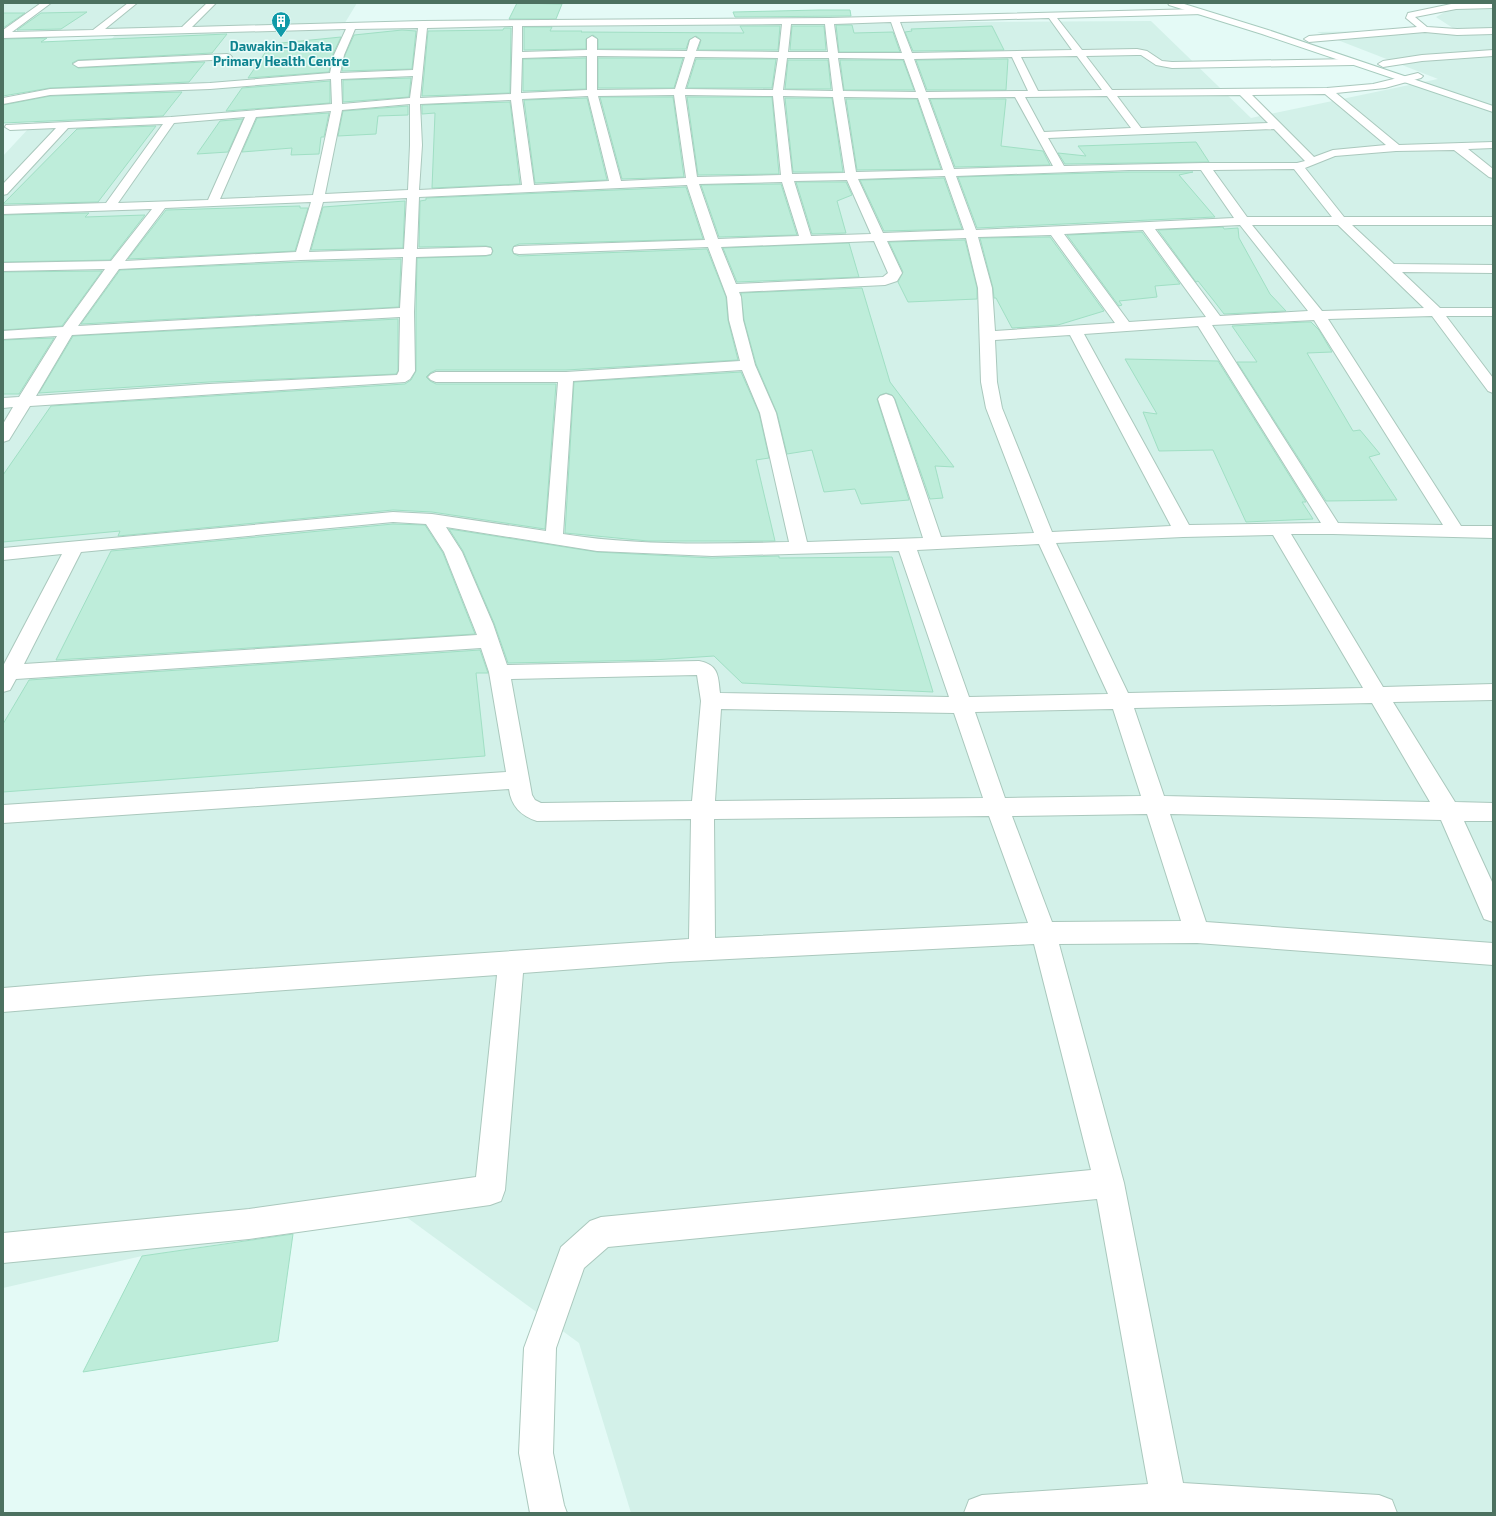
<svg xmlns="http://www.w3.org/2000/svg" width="1496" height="1516" font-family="'Exo 2',sans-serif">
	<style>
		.residential { fill: #d3f1e9 }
		.building { fill: #beedda; stroke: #a0dfc4 }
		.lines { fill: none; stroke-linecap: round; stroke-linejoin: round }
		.minor-casing { stroke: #aac8bd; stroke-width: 2 }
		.secondary-casing { stroke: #a7cbbe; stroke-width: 2 }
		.minor { fill: #fff; fill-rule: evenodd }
		.secondary { fill: #fff; fill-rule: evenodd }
		.labels { text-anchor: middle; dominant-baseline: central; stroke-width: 3; stroke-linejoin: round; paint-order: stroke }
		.far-culture-label { font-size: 13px; font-weight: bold; fill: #0d838f; stroke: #eafdfa }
	</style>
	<rect width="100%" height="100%" fill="#e4faf6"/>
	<!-- residential -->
	<polygon class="residential" points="3,3 357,3 340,31 546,23 677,24 1151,21 1251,118 1438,79 1317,32 1434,30 1465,36 1436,17 1454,7 1440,3 1493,3 1493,1513 631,1513 579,1343 383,1200 293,1233 142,1256 3,1288 3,156 119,31 3,29"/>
	<!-- building -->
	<g class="building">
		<polygon points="517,3 562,4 556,19 509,19"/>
		<polygon points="819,10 850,10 851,16 735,17 733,12"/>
		<polygon points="87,12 61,29 17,30 41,13"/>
		<polygon points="3,13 25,13 3,28"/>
		<polygon points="836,25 852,25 854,33 893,32 900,52 839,52"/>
		<polygon points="740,26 780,26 778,50 698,50 701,40 696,36 689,40 686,49 598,49 598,39 593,35 586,39 586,49 524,50 524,27 552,27 550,31 582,31 581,32 744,33"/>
		<polygon points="792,26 824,26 826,50 790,50"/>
		<polygon points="992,26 1004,50 913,51 905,32 912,31 911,29"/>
		<polygon points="504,28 511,28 510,93 422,96 428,31 503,30"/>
		<polygon points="402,30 416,31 412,69 342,71 345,55 354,35"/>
		<polygon points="227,34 212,53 78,60 72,63 78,68 205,62 189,82 50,88 3,96 3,39 47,38 41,42"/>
		<polygon points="341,37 333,54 329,72 248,78 271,44"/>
		<polygon points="586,58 586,89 523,91 523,59"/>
		<polygon points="598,58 683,58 674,88 598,88"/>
		<polygon points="696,59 776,59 772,88 687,88"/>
		<polygon points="1008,59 1006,90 927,90 916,60"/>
		<polygon points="788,60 828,60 831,89 785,89"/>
		<polygon points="840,60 903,60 914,90 844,90"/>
		<polygon points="411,78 409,97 343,102 343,80"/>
		<polygon points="330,81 330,103 226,111 242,88"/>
		<polygon points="182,92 163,116 3,123 3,105 50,96"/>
		<polygon points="600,97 673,97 684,177 622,179"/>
		<polygon points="687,97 772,97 779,174 698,175"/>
		<polygon points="587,98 607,180 535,183 524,100"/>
		<polygon points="785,98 832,98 843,172 793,172"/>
		<polygon points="846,99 917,99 941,169 857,170"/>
		<polygon points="930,99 1006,99 1001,146 1043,151 1050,165 955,167"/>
		<polygon points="510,102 520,184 432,188 435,113 422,114 422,105"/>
		<polygon points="408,106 408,115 378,116 376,134 338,136 343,111"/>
		<polygon points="329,113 324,137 321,137 319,154 291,155 292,148 242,152 257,118"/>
		<polygon points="243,119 228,152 197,154 220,121"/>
		<polygon points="156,126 98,202 3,204 77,129"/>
		<polygon points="1196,142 1209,162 1065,164 1058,153 1086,156 1078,146"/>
		<polygon points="1129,172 1193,172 1179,175 1215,217 977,228 958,177"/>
		<polygon points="944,178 962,229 884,231 860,180"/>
		<polygon points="796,182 846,182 852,195 837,201 846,233 812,234"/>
		<polygon points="781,184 797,235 719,237 701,185"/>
		<polygon points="686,187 703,239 519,244 514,246 512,250 514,254 519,256 707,249 726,297 728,320 738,360 566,370 436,370 430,373 426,377 430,381 436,384 556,384 545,529 432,512 393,510 118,536 120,531 3,542 3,475 51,406 405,384 411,380 416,371 416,312 417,258 486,256 491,255 493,251 491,247 486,246 419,247 420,201 426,200 426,198"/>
		<polygon points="405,201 403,248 311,250 323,207"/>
		<polygon points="300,206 300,208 308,208 295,251 128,259 166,210"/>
		<polygon points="89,213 85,217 145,215 110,260 3,262 3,215"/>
		<polygon points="1223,227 1224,229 1238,228 1239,238 1270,294 1286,311 1224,314 1214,301 1198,281 1196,282 1158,230"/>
		<polygon points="1142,232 1180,284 1155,286 1157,297 1119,301 1122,305 1119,306 1067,235"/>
		<polygon points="1050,237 1104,311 1058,325 1012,328 996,298 994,298 993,288 980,238"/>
		<polygon points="965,240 977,288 977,299 908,302 898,282 903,272 889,242"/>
		<polygon points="849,243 859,277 737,282 723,248"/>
		<polygon points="401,259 399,307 81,324 120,270 301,262"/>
		<polygon points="102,271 62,326 3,330 3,272"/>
		<polygon points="862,288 890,382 954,467 935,466 943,498 930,499 895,399 892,395 886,393 880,395 877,399 909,500 861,504 855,489 824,492 812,450 787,454 777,413 756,364 744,320 741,293"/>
		<polygon points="398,319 398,371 396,374 209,382 39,393 73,336"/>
		<polygon points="1306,322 1311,322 1319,330 1332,352 1307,353 1353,431 1360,430 1380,454 1369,457 1397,500 1326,501 1237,362 1257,362 1232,326"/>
		<polygon points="54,338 19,394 3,394 3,340"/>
		<polygon points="1125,359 1218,361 1306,502 1302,502 1313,519 1246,522 1213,450 1159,451 1143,412 1157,414"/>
		<polygon points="741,372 759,413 769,458 756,460 775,541 648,541 565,533 574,382"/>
		<polygon points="393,524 425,525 443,553 475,634 56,660 111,551"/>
		<polygon points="449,529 597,552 712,558 779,556 779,558 892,557 933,692 742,683 714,656 653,660 508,663 494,623 463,551"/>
		<polygon points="480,650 488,673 476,673 485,756 3,792 3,724 29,680"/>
		<polygon points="293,1234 278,1341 83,1372 142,1256"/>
	</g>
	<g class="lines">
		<!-- minor casing -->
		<g class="minor-casing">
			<g id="minor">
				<path d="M 41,3 L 51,3 L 12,32 L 93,30 L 128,3 L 137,3 L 105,29 L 182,27 L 207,3 L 216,3 L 192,27 L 423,21 L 829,18 L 1200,9 L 1204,12 L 1203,14 L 1057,18 L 1082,50 L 1137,49 L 1147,51 L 1162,61 L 1172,62 L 1353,59 L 1358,62 L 1353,65 L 1172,68 L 1156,65 L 1141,55 L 1137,55 L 1086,56 L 1112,90 L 1327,88 L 1373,84 L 1418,73 L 1423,76 L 1421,78 L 1385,88 L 1336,93 L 1399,145 L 1493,142 L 1493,148 L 1468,149 L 1493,169 L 1493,178 L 1489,177 L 1454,150 L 1396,151 L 1335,156 L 1305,168 L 1344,217 L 1493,217 L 1493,225 L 1352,225 L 1394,264 L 1493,265 L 1493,273 L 1402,272 L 1440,308 L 1493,308 L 1493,316 L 1446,316 L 1493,378 L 1493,393 L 1488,391 L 1432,316 L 1328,319 L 1461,526 L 1493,526 L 1493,538 L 1333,534 L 1291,534 L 1383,687 L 1493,684 L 1493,700 L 1393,702 L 1455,802 L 1493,803 L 1493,821 L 1464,821 L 1493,884 L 1493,922 L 1484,919 L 1441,820 L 1170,814 L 1206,922 L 1493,943 L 1493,965 L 1197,943 L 1059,944 L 1124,1183 L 1183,1483 L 1379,1495 L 1392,1500 L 1397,1513 L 964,1513 L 969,1500 L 982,1495 L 1148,1484 L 1097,1199 L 608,1247 L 584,1268 L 556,1348 L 553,1453 L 564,1505 L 567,1513 L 530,1513 L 519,1453 L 524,1348 L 561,1247 L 590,1221 L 601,1217 L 1091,1170 L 1034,944 L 670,962 L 523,973 L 505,1190 L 501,1201 L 490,1205 L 249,1239 L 3,1263 L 3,1233 L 249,1209 L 476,1177 L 497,975 L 147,1000 L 3,1012 L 3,988 L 147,976 L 689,939 L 691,819 L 537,821 C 521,816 511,806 509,789 L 3,823 L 3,805 L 506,772 L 489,672 L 481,648 L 16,679 L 10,690 L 3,692 L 3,666 L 62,554 L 3,560 L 3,548 L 393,512 L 432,514 L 546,531 L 558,382 L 436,382 L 431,380 L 428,377 L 431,374 L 436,372 L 566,372 L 740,361 L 729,320 L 727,297 L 708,247 L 519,254 L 514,253 L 513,250 L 514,247 L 519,246 L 705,240 L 687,185 L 419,197 L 417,249 L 486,247 L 491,248 L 492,251 L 491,254 L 486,255 L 416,257 L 414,312 L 415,371 L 410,379 L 405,382 L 30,406 L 9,440 L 3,442 L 3,424 L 13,407 L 3,408 L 3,398 L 19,397 L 57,336 L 3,339 L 3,331 L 63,327 L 105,269 L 3,271 L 3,263 L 111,261 L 152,209 L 3,214 L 3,206 L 106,203 L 163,124 L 68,128 L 7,194 L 3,195 L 3,184 L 56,128 L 10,130 L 5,127 L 6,125 L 171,117 L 332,104 L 331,79 L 210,89 L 50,95 L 3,104 L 3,98 L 50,89 L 210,83 L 330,73 L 334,55 L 346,29 L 3,38 L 3,30 ZM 1049,18 L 1072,50 L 912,53 L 900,22 ZM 891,22 L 902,53 L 838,53 L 834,24 ZM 782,24 L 779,52 L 696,51 L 700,40 L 695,37 L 690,40 L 687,51 L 597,50 L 597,39 L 592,36 L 587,39 L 587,50 L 522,52 L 522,26 ZM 791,24 L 825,24 L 828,52 L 788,52 ZM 513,26 L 511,94 L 420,98 L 427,28 ZM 418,28 L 413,70 L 340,73 L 344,55 L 355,29 ZM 587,56 L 587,90 L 521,93 L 522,58 ZM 597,56 L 685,57 L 675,89 L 597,90 ZM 1077,56 L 1102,90 L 1038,91 L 1021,57 ZM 695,57 L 778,58 L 773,90 L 685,89 ZM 1012,57 L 1028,91 L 926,92 L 914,59 ZM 787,58 L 829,58 L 833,91 L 783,90 ZM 838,58 L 904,59 L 916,92 L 843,91 ZM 413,76 L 410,98 L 342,104 L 341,79 ZM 1325,94 L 1386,145 L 1333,150 L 1314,157 L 1252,95 ZM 674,95 L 686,178 L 621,181 L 598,96 ZM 685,95 L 773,96 L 781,175 L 697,177 ZM 1240,95 L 1268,123 L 1141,128 L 1117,96 ZM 588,96 L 609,181 L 534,185 L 522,99 ZM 783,96 L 833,97 L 845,173 L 792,174 ZM 1107,96 L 1131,128 L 1044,132 L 1025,97 ZM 844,97 L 918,98 L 943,170 L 856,172 ZM 1015,97 L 1053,166 L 954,169 L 928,98 ZM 511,100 L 522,185 L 419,190 L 422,145 L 420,104 ZM 410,104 L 410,145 L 408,190 L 325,194 L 342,110 ZM 331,111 L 313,195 L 220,199 L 256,117 ZM 245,117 L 208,200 L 118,203 L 174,123 ZM 1274,129 L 1305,161 L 1297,163 L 1204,163 L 1064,166 L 1048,138 ZM 1294,169 L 1332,217 L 1247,217 L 1213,170 ZM 1129,170 L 1201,170 L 1234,218 L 976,230 L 956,176 ZM 945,176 L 964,230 L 883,233 L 858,179 ZM 847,180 L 871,234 L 811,236 L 794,181 ZM 782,182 L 799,236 L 718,239 L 699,184 ZM 407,198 L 404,249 L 309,252 L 323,202 ZM 311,202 L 296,252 L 125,261 L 165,208 ZM 1240,225 L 1308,311 L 1220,316 L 1155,229 ZM 1252,225 L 1338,225 L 1424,308 L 1322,311 ZM 1143,230 L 1206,317 L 1129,322 L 1064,234 ZM 1051,235 L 1115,323 L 995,331 L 992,288 L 978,237 ZM 966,238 L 978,288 L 981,382 L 986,408 L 1034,533 L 941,537 L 894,399 L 892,396 L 886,394 L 880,396 L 878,399 L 923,538 L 807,542 L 776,413 L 755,365 L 743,320 L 741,297 L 739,292 L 885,285 L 897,281 L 902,273 L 887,241 ZM 874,241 L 888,273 L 883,277 L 736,284 L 721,247 ZM 403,257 L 400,308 L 78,326 L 119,269 L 301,260 ZM 400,317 L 399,371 L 397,375 L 209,384 L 36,396 L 72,335 ZM 1314,320 L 1443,525 L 1338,523 L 1212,325 ZM 1198,326 L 1321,523 L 1189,525 L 1084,334 ZM 1070,335 L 1171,526 L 1052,532 L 1002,408 L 997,382 L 995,340 ZM 742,370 L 760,413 L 789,542 C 714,544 638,546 563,534 L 573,381 ZM 393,522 L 426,524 L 444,552 L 477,635 L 24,664 L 81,552 ZM 446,527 L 597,551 L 712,556 L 899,551 L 949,697 L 720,693 C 718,676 719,665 699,661 L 507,665 L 493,624 L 462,552 ZM 1273,535 L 1363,688 L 1128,693 L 1056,543 L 1183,537 ZM 1039,544 L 1108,694 L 969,697 L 917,550 ZM 697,675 L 701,701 L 692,801 L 541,803 L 535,800 L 532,795 L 511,679 ZM 1372,703 L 1430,802 L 1164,796 L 1134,708 ZM 721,709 L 954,713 L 983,798 L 715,801 ZM 1113,709 L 1141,796 L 1005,798 L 975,712 ZM 1147,814 L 1181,921 L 1052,922 L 1012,816 ZM 989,816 L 1028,923 L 715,938 L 714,819 Z"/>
				<polygon points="1456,3 1493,3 1493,8 1456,9 1415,17 1427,27 1457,29 1493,28 1493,34 1457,35 1425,32 1309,42 1304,39 1309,36 1417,27 1406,18 1408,13"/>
				<polygon points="1493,50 1493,56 1422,61 1383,67 1378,64 1383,61 1422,55"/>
				<polygon points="227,54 230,55 232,57 230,59 78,67 73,64 78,61"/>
			</g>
		</g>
		<!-- secondary casing -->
		<g class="secondary-casing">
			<polygon id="secondary" points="1168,3 1181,3 1268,30 1493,106 1493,112 1262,34 1169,5"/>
		</g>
		<!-- minor -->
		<use href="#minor" class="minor"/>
		<!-- secondary -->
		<use href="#secondary" class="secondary"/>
	</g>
	<!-- icons -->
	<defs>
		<g id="building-pin" transform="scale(1)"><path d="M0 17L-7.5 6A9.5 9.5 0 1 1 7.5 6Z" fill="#0f9aa8" stroke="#eafdfa"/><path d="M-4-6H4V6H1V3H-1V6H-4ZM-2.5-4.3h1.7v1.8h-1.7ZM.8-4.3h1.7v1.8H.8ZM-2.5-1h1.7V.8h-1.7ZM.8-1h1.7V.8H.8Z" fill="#fff"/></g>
	</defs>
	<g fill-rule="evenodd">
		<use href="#building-pin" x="281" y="21"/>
	</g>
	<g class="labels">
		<!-- far-culture labels -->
		<g class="far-culture-label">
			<text x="281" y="46">Dawakin-Dakata<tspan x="281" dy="15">Primary Health Centre</tspan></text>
		</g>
	</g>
	<!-- border -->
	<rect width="1496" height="1516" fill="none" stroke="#4c7160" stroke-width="8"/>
</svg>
